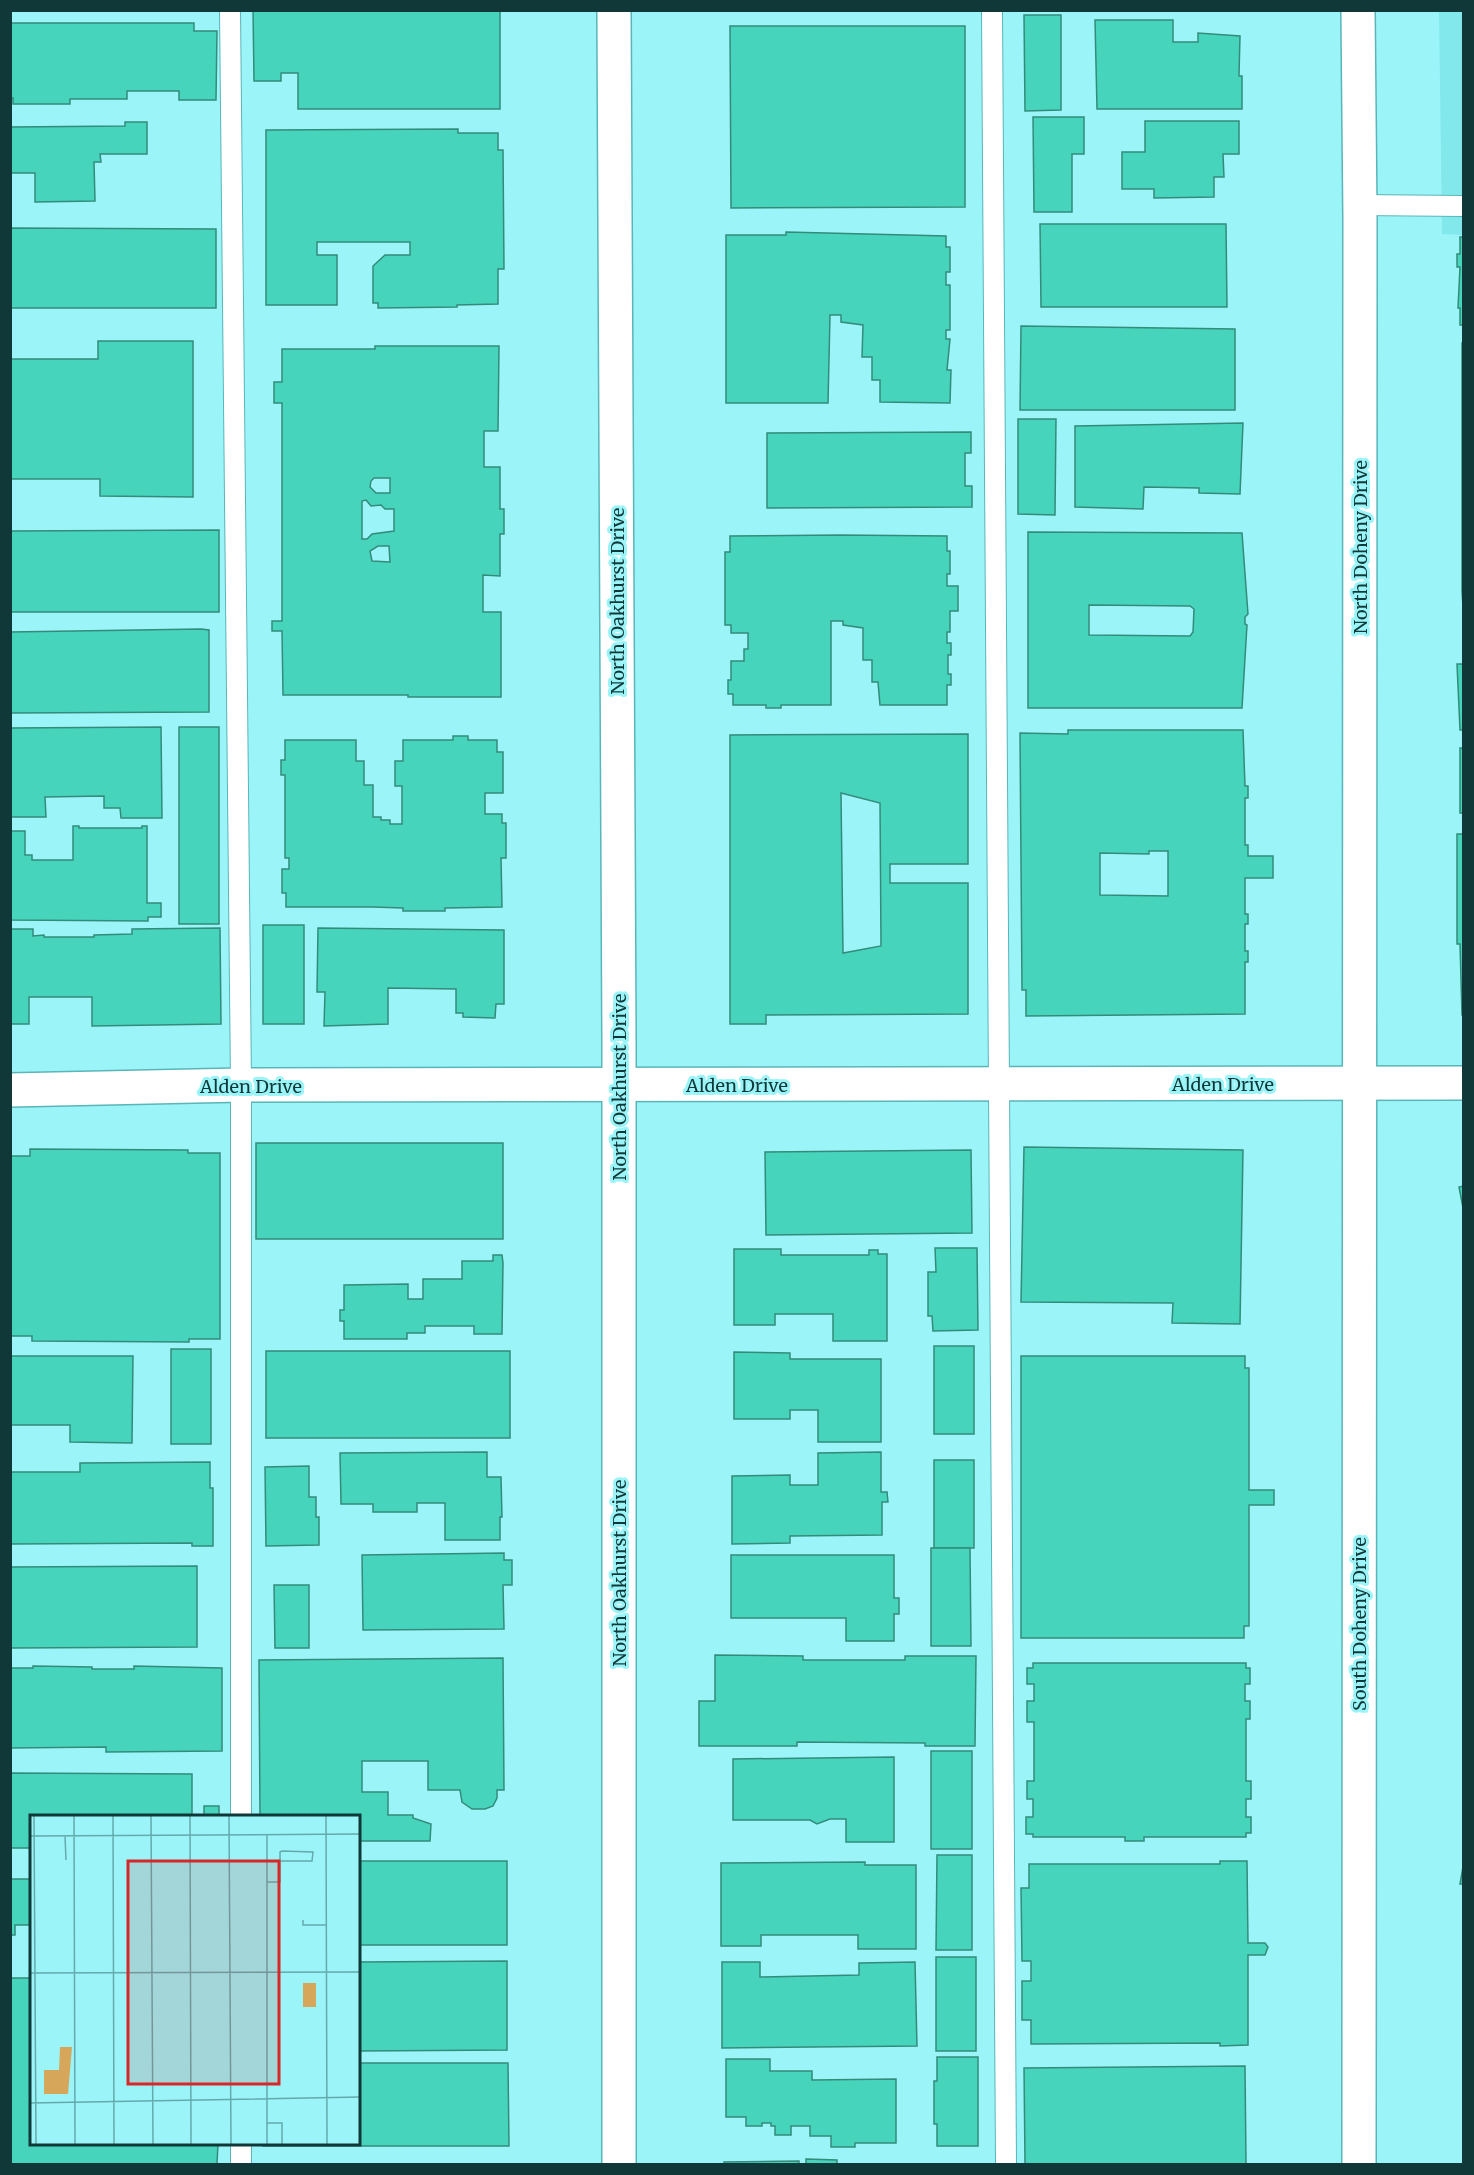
<svg xmlns="http://www.w3.org/2000/svg" width="1474" height="2175" font-family="Merriweather,serif">
	<style>
		.built { fill: #83e8ec }
		.building { fill: #46d5bc; stroke: #348b7b; stroke-width: 1.5; fill-rule: evenodd }
		.lines { fill: none; stroke-linecap: round; stroke-linejoin: round }
		.service-casing { stroke: #5ab5b8; stroke-width: 22 }
		.minor-casing { stroke: #5ab5b8; stroke-width: 36 }
		.tertiary-casing { stroke: #5ab5b8; stroke-width: 36 }
		.service { stroke: #fff; stroke-width: 20 }
		.minor { stroke: #fff; stroke-width: 33 }
		.tertiary { stroke: #fff; stroke-width: 33 }
		.labels { text-anchor: middle; dominant-baseline: central; stroke-width: 6; stroke-linejoin: round; paint-order: stroke }
		.street-label { font-size: 18px; fill: #113839; stroke: #9bf5f8 }
		.inset-road { fill: none; stroke: #64a9ac; stroke-width: 1.5 }
		.view { fill: #d62828; fill-opacity: 0.15; stroke: #d62828; stroke-width: 3 }
		.inset-edge { fill: none; stroke: #113839; stroke-width: 3 }
	</style>
	<rect width="100%" height="100%" fill="#9bf5f8"/>
	<!-- built -->
	<polygon class="built" points="1439,11 1463,11 1463,235 1442,234"/>
	<!-- building -->
	<g class="building">
		<polygon points="253,10 500,10 500,109 298,109 298,73 281,73 281,81 254,81"/>
		<polygon points="1024,15 1061,15 1061,110 1025,111"/>
		<polygon points="1095,20 1173,20 1173,42 1198,42 1198,33 1240,36 1239,76 1242,76 1242,109 1097,109"/>
		<polygon points="10,23 194,23 194,31 217,31 216,100 179,100 179,91 127,91 127,99 70,99 70,104 13,104 13,98 10,98"/>
		<polygon points="730,26 965,26 965,207 731,208"/>
		<polygon points="1033,117 1084,117 1084,154 1072,154 1072,212 1034,212"/>
		<polygon points="1145,121 1239,121 1239,154 1223,154 1224,177 1214,177 1214,197 1154,198 1154,189 1122,189 1122,152 1145,152"/>
		<polygon points="125,122 147,122 147,154 100,154 101,162 94,162 95,201 35,202 35,173 10,173 10,127 125,126"/>
		<polygon points="458,129 458,133 498,133 498,150 503,150 504,269 498,269 498,304 457,305 457,307 378,308 378,303 373,303 373,266 385,255 410,255 410,242 317,242 317,255 337,255 337,305 266,305 266,130"/>
		<polygon points="1040,224 1226,224 1227,307 1041,307"/>
		<polygon points="10,228 216,229 216,308 10,308"/>
		<polygon points="786,232 946,236 946,247 950,247 950,272 946,272 946,285 950,285 950,330 946,330 946,339 950,339 947,370 951,370 950,403 880,402 880,380 872,380 872,357 862,357 863,325 841,322 841,315 830,315 828,403 726,403 726,235 786,235"/>
		<polygon points="1460,237 1464,237 1464,325 1460,325 1460,308 1458,308 1460,267 1457,267 1457,254 1460,254"/>
		<polygon points="1021,326 1235,329 1235,410 1020,410"/>
		<polygon points="98,341 193,341 193,497 100,496 100,479 10,479 10,359 98,359"/>
		<polygon points="1462,343 1464,343 1464,623 1462,591"/>
		<path d="M 375,346 L 499,346 L 498,431 L 484,431 L 484,467 L 500,467 L 500,509 L 504,509 L 504,534 L 500,534 L 500,576 L 483,575 L 483,612 L 501,612 L 501,697 L 408,697 L 408,695 L 283,695 L 282,631 L 272,631 L 272,621 L 282,621 L 282,403 L 274,403 L 274,382 L 282,382 L 282,349 L 375,349 ZM 374,478 L 390,478 L 390,493 L 376,493 L 370,487 L 371,481 ZM 366,500 L 371,506 L 381,505 L 385,509 L 394,509 L 394,531 L 372,534 L 367,539 L 362,539 L 362,501 ZM 378,546 L 389,546 L 390,562 L 372,561 L 370,551 Z"/>
		<polygon points="1018,419 1056,419 1055,515 1018,514"/>
		<polygon points="1243,423 1240,494 1199,493 1199,488 1144,487 1143,509 1075,507 1075,426"/>
		<polygon points="971,432 971,453 965,453 965,486 972,486 972,507 767,508 767,433"/>
		<polygon points="219,530 219,612 10,612 10,531"/>
		<path d="M 1028,532 L 1242,533 L 1248,614 L 1245,617 L 1245,624 L 1247,625 L 1242,708 L 1028,708 ZM 1089,605 L 1190,606 L 1194,609 L 1193,632 L 1190,636 L 1089,635 Z"/>
		<polygon points="840,535 947,536 947,551 950,551 950,574 947,574 947,586 958,586 958,611 950,611 950,632 947,632 947,643 951,643 951,655 948,655 948,674 951,674 951,685 947,685 947,705 880,705 878,682 872,682 872,660 863,660 863,628 843,625 843,621 831,621 831,705 781,705 781,708 766,708 766,705 733,705 733,694 728,694 728,680 731,680 731,661 744,661 744,649 748,649 748,633 731,633 731,625 725,625 725,552 730,552 730,536"/>
		<polygon points="201,629 209,630 209,712 10,713 10,632"/>
		<polygon points="1457,664 1464,664 1464,730 1460,730"/>
		<polygon points="161,727 162,818 121,818 120,808 104,808 104,796 45,797 46,817 10,817 10,728"/>
		<rect x="179" y="727" width="40" height="197"/>
		<path d="M 1068,730 L 1243,730 L 1245,786 L 1248,786 L 1248,798 L 1245,798 L 1245,845 L 1248,845 L 1248,856 L 1273,856 L 1273,878 L 1245,878 L 1245,914 L 1248,914 L 1248,924 L 1245,924 L 1245,951 L 1248,951 L 1248,962 L 1245,962 L 1245,1014 L 1026,1016 L 1026,990 L 1022,990 L 1020,733 L 1068,734 ZM 1149,851 L 1168,851 L 1168,896 L 1100,895 L 1100,853 L 1149,854 Z"/>
		<path d="M 968,734 L 968,864 L 890,864 L 890,883 L 968,883 L 968,1014 L 766,1015 L 766,1024 L 730,1024 L 730,735 ZM 841,793 L 880,803 L 881,946 L 843,953 Z"/>
		<polygon points="453,736 468,736 468,740 497,740 497,752 503,752 503,793 485,793 485,814 502,814 502,823 506,823 506,858 501,858 502,907 445,908 445,911 403,911 403,908 373,907 286,907 286,893 282,893 282,869 289,869 289,858 285,858 285,775 281,775 281,760 285,760 285,740 356,740 356,761 364,761 364,785 373,785 373,817 381,817 381,820 390,820 390,824 402,824 402,786 395,786 395,761 403,761 403,740 453,740"/>
		<polygon points="1460,748 1464,748 1464,818 1463,813 1460,813"/>
		<polygon points="73,826 79,826 79,828 142,828 142,826 147,826 147,903 161,903 161,917 148,917 148,921 10,920 10,831 25,831 25,855 32,855 32,860 73,860"/>
		<polygon points="1457,834 1464,834 1464,1015 1462,1015 1460,944 1457,944"/>
		<rect x="263" y="925" width="41" height="99"/>
		<polygon points="220,928 221,1024 92,1026 92,997 29,997 29,1024 10,1024 10,929 33,929 33,936 44,935 44,937 94,937 94,935 132,934 132,929"/>
		<polygon points="318,928 504,930 504,1004 496,1004 495,1018 463,1017 463,1013 456,1013 456,989 388,988 388,1024 324,1026 325,992 317,992"/>
		<rect x="256" y="1143" width="247" height="96"/>
		<polygon points="1024,1147 1243,1150 1240,1324 1172,1323 1173,1303 1021,1302"/>
		<polygon points="30,1149 188,1150 188,1153 220,1153 220,1339 189,1339 189,1342 32,1341 32,1336 10,1336 10,1156 30,1156"/>
		<polygon points="971,1150 972,1233 766,1235 765,1152"/>
		<polygon points="1464,1186 1464,1213 1459,1187"/>
		<polygon points="935,1248 977,1248 978,1330 933,1331 932,1316 928,1316 928,1272 936,1272"/>
		<polygon points="734,1249 781,1249 781,1255 869,1255 869,1250 878,1250 878,1254 887,1254 887,1341 833,1341 833,1314 775,1314 775,1325 734,1325"/>
		<polygon points="493,1255 502,1255 503,1263 502,1334 474,1334 474,1326 425,1326 425,1333 407,1333 407,1339 344,1339 344,1321 340,1321 340,1310 344,1310 344,1285 408,1284 408,1299 423,1299 423,1279 462,1279 462,1261 493,1261"/>
		<rect x="934" y="1346" width="40" height="88"/>
		<rect x="171" y="1349" width="40" height="95"/>
		<rect x="266" y="1351" width="244" height="87"/>
		<polygon points="734,1352 790,1353 790,1359 881,1359 881,1442 818,1442 818,1410 790,1410 790,1419 734,1419"/>
		<polygon points="10,1356 133,1356 132,1443 70,1442 70,1425 10,1425"/>
		<polygon points="1021,1356 1245,1356 1245,1368 1249,1368 1249,1490 1274,1490 1274,1505 1249,1505 1249,1626 1244,1626 1244,1638 1021,1638"/>
		<polygon points="487,1452 487,1477 501,1477 502,1517 500,1517 500,1540 445,1540 445,1503 417,1503 417,1512 373,1512 373,1504 341,1504 340,1453"/>
		<polygon points="881,1452 881,1492 887,1492 888,1502 882,1502 882,1535 790,1536 790,1543 732,1544 732,1476 790,1475 790,1485 818,1485 818,1453"/>
		<rect x="934" y="1460" width="40" height="88"/>
		<polygon points="210,1462 210,1488 213,1488 213,1546 192,1546 192,1543 10,1544 10,1472 80,1472 80,1463"/>
		<polygon points="309,1466 309,1497 316,1497 316,1517 319,1517 319,1545 266,1546 265,1467"/>
		<polygon points="931,1548 970,1548 971,1646 931,1646"/>
		<polygon points="504,1553 504,1560 512,1560 512,1585 503,1585 504,1629 363,1630 362,1555"/>
		<polygon points="731,1555 894,1555 894,1598 899,1598 899,1614 894,1614 894,1641 846,1641 846,1618 731,1618"/>
		<polygon points="197,1566 197,1647 10,1648 10,1567"/>
		<polygon points="274,1585 309,1585 309,1648 275,1648"/>
		<polygon points="715,1655 803,1656 803,1660 905,1660 905,1656 976,1656 975,1746 925,1746 925,1743 797,1742 797,1746 699,1746 699,1701 715,1701"/>
		<polygon points="503,1658 504,1790 497,1790 497,1798 493,1806 485,1809 472,1809 462,1802 460,1790 428,1790 428,1761 362,1761 362,1792 388,1792 388,1815 413,1815 413,1818 431,1824 430,1841 358,1841 358,1816 260,1816 259,1660"/>
		<polygon points="1033,1663 1246,1663 1246,1668 1250,1668 1250,1684 1245,1684 1245,1701 1250,1701 1250,1719 1246,1719 1246,1781 1251,1781 1251,1799 1246,1799 1246,1817 1251,1817 1251,1833 1246,1833 1246,1837 1144,1837 1144,1841 1125,1841 1125,1837 1033,1837 1033,1834 1026,1834 1026,1817 1033,1817 1033,1799 1027,1799 1027,1781 1034,1781 1034,1722 1027,1722 1027,1701 1034,1701 1034,1684 1027,1684 1027,1668 1033,1668"/>
		<polygon points="33,1666 92,1667 92,1669 134,1669 134,1666 222,1668 222,1751 106,1752 106,1747 10,1748 10,1668 33,1668"/>
		<rect x="931" y="1751" width="41" height="98"/>
		<polygon points="894,1757 894,1842 846,1842 846,1819 830,1819 817,1824 810,1820 733,1820 733,1759"/>
		<polygon points="10,1773 192,1774 192,1816 32,1816 32,1848 10,1848"/>
		<rect x="204" y="1806" width="15" height="10"/>
		<polygon points="937,1855 972,1855 972,1950 936,1950"/>
		<rect x="358" y="1861" width="149" height="84"/>
		<polygon points="1220,1861 1247,1861 1248,1943 1265,1943 1268,1947 1265,1955 1248,1955 1248,2045 1220,2046 1220,2043 1031,2044 1031,2020 1022,2020 1022,1981 1031,1981 1031,1961 1022,1961 1021,1888 1029,1888 1029,1864 1220,1864"/>
		<polygon points="1464,1861 1464,1884 1460,1884"/>
		<polygon points="865,1862 865,1865 916,1865 916,1949 858,1949 858,1935 761,1935 761,1946 721,1946 721,1863"/>
		<polygon points="10,1879 32,1879 32,1925 15,1925 15,1935 10,1935"/>
		<rect x="936" y="1957" width="40" height="94"/>
		<polygon points="507,1961 507,2050 358,2051 358,1962"/>
		<polygon points="722,1962 760,1962 760,1977 859,1975 859,1963 915,1962 917,2046 722,2048"/>
		<polygon points="10,1978 32,1978 32,2144 218,2144 217,2164 10,2164"/>
		<polygon points="937,2057 978,2057 978,2146 937,2146 937,2124 934,2124 934,2081 937,2081"/>
		<polygon points="726,2059 770,2059 770,2071 812,2071 812,2080 896,2079 896,2143 855,2143 855,2147 831,2147 831,2136 810,2136 810,2126 791,2126 791,2135 775,2135 775,2126 771,2126 771,2123 762,2123 762,2126 746,2126 746,2117 726,2117"/>
		<polygon points="358,2063 508,2063 509,2146 263,2146 263,2144 358,2144"/>
		<polygon points="1245,2066 1246,2164 1025,2164 1024,2068"/>
		<polygon points="806,2159 837,2160 837,2164 806,2164"/>
		<polygon points="799,2161 799,2164 724,2164 724,2162"/>
	</g>
	<g class="lines">
		<!-- service casing -->
		<g class="service-casing">
			<g id="service">
				<polyline points="230,10 241,1085 241,1816"/>
				<polyline points="992,10 1006,2164"/>
				<polyline points="1359,205 1464,206"/>
				<polyline points="241,2144 241,2164"/>
			</g>
		</g>
		<!-- minor casing -->
		<g class="minor-casing">
			<g id="minor">
				<polyline points="614,10 619,1040 619,2164"/>
				<polyline points="10,1090 241,1085 1464,1083"/>
			</g>
		</g>
		<!-- tertiary casing -->
		<g class="tertiary-casing">
			<polyline id="tertiary" points="1358,10 1360,219 1359,2164"/>
		</g>
		<!-- service -->
		<use href="#service" class="service"/>
		<!-- minor -->
		<use href="#minor" class="minor"/>
		<!-- tertiary -->
		<use href="#tertiary" class="tertiary"/>
	</g>
	<g class="labels">
		<!-- street labels -->
		<g class="street-label">
			<text transform="translate(1360 547) rotate(-90)">North Doheny Drive</text>
			<text transform="translate(617 601) rotate(-90)">North Oakhurst Drive</text>
			<text x="1223" y="1084">Alden Drive</text>
			<text x="737" y="1085">Alden Drive</text>
			<text x="251" y="1086">Alden Drive</text>
			<text transform="translate(619 1087) rotate(-90)">North Oakhurst Drive</text>
			<text transform="translate(619 1573) rotate(-90)">North Oakhurst Drive</text>
			<text transform="translate(1359 1624) rotate(-90)">South Doheny Drive</text>
		</g>
	</g>
	<!-- overview -->
	<g transform="translate(30 1815)">
		<rect width="330" height="330" fill="#9bf5f8"/>
		<path d="M 273,168 L 286,168 L 286,192 L 273,192 ZM 30,232 L 42,232 L 38,279 L 14,279 L 14,255 L 29,255 Z" fill="#d6a75b"/>
		<path class="inset-road" d="M 4,1 L 6,329M 44,1 L 45,329M 83,1 L 84,329M 121,1 L 123,329M 160,1 L 161,329M 199,1 L 201,329M 296,1 L 297,329M 0,21 L 330,19M 35,21 L 36,45M 237,46 L 282,46 L 283,37 L 252,36 L 250,37 L 250,67 L 237,67M 273,105 L 273,110 L 297,110M 0,158 L 330,157M 0,288 L 330,282M 237,308 L 252,308 L 252,329M 237,329 L 237,19"/>
		<path class="view" d="M 98,46 L 249,46 L 249,269 L 98,269 Z"/>
		<rect width="330" height="330" class="inset-edge"/>
	</g>
	<!-- border -->
	<rect width="1474" height="2175" fill="none" stroke="#113839" stroke-width="24"/>
</svg>
